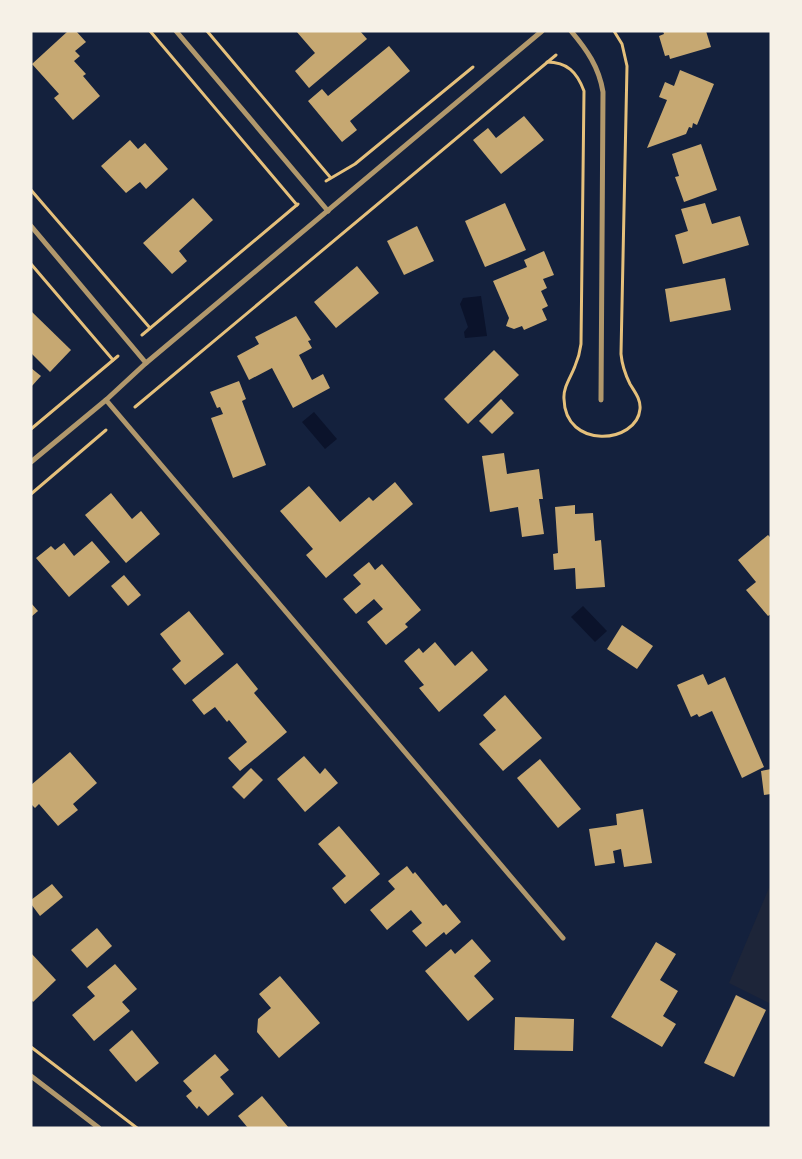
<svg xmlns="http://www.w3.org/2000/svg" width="802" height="1159" font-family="Ubuntu,sans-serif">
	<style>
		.green { fill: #1d2539 }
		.water { fill: #0b132b }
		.building { fill: #c6a872 }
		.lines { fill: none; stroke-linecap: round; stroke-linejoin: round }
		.path { stroke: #e5c07b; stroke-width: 3 }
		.minor { stroke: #b1986c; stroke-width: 5 }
	</style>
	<rect width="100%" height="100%" fill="#14213d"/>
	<!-- green -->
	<polygon class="green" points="771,883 771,1004 729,983"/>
	<!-- water -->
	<g class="water">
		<polygon points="481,296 487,336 465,338 464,332 468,327 460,304 463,298"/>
		<polygon points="314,412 337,439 325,449 302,422"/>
		<polygon points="583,606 607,631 595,642 571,617"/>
	</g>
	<!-- building -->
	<g class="building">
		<polygon points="68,31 76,31 86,42 75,51 80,56 74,61 86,74 83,76 100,96 73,120 54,98 59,94 32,64"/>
		<polygon points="296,31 360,31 367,39 309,88 295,71 315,53"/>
		<polygon points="663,31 706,31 711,47 670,59 669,55 665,56 659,36 664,34"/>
		<polygon points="389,46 410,71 350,121 357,130 342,142 308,101 322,89 328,96"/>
		<polygon points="680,70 714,84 697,125 693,123 692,128 689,127 686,134 647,148 667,100 659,97 665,82 674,86"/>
		<polygon points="524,116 544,140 501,174 473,140 488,128 496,138"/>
		<polygon points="130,140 138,149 145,143 168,169 146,189 140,182 126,193 101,166"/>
		<polygon points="701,144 717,190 684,202 675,177 679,176 672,154"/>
		<polygon points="193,198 213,220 179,251 187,261 172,274 143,243"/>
		<polygon points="505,203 526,250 485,267 465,221"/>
		<polygon points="705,203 712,224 740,216 749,245 683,264 675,235 688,231 681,209"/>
		<polygon points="417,226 434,261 404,275 387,241"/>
		<polygon points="544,251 554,275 543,279 547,288 541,291 548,306 542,309 547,320 524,330 522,326 514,329 506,326 509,318 493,281 527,267 524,260"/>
		<polygon points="357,266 379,293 336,328 314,302"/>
		<polygon points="725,278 731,310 670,322 665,289"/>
		<polygon points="31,311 71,350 50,372 31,353"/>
		<polygon points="296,316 311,340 308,341 312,348 299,355 312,380 323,374 330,388 293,408 272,368 249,380 237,356 259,344 255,337"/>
		<polygon points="494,350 519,375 468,424 444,399"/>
		<polygon points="31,368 41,376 31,387"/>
		<polygon points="239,381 246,399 242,401 266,465 233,478 211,418 223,414 220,407 217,408 210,392"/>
		<polygon points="501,399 514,413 492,434 479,421"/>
		<polygon points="504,453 507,474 539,469 543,499 539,499 544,534 522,537 518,507 490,512 482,456"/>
		<polygon points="395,482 413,504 326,578 306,555 313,549 280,511 309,486 340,522 369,497 373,501"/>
		<polygon points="111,493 132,519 141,511 160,534 126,563 85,515"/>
		<polygon points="575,505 575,514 593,513 595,541 601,540 605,587 576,589 575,568 554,570 553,554 558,553 555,507"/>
		<polygon points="768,535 771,538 771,614 768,616 746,590 756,582 738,560"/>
		<polygon points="92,541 110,562 69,597 36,558 51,546 55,550 64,543 74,556"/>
		<polygon points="369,562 375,570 382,564 421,610 405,624 408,627 386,645 367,622 383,609 374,599 356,614 343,599 361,584 353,575"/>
		<polygon points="124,575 141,595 128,606 111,586"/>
		<polygon points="31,603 38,611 31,617"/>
		<polygon points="189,611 224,654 185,685 172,669 181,661 160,634"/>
		<polygon points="622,625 653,646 637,669 607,649"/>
		<polygon points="435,642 455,666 472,651 488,670 439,712 419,688 424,685 404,661 419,648 423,653"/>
		<polygon points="237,663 258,689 254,693 287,732 240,771 228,758 247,742 229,720 227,722 215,707 204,715 192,700"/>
		<polygon points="703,674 708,685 725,677 764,767 742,778 712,711 699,717 697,714 691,717 677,685"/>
		<polygon points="505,695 542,738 503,771 479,744 496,730 483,715"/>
		<polygon points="70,752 97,783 73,804 78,810 58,826 39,804 35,808 31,804 31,785"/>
		<polygon points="304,756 320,774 325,768 338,783 305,812 277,779"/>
		<polygon points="540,759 581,809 558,828 517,778"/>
		<polygon points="251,768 263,780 244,799 232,787"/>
		<polygon points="771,769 771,794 764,795 761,771"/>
		<polygon points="643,809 652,863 624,867 621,849 613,851 615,863 595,866 589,829 617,825 616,814"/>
		<polygon points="339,826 380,874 345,904 332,888 346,876 318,844"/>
		<polygon points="407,866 413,874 415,872 443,906 446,904 461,922 446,935 444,932 426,947 412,931 422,923 411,910 387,930 370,910 395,889 388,881"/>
		<polygon points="52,884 63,897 40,916 31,904 31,900"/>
		<polygon points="97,928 112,946 87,968 71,950"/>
		<polygon points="472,939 491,961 474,976 494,999 468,1021 425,971 451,949 455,954"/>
		<polygon points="656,942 676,954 660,980 678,991 663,1016 676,1024 662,1047 611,1017"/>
		<polygon points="31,953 56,980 33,1002 31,999"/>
		<polygon points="115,964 137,989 122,1002 130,1011 94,1041 72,1015 95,996 87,987"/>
		<polygon points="280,976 320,1023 279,1058 257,1032 258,1019 271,1008 259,994"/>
		<polygon points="736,995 766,1010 734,1077 704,1063"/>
		<polygon points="515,1017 574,1019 573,1051 514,1050"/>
		<polygon points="132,1030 159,1063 136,1082 109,1050"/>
		<polygon points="215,1054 229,1070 220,1077 234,1094 208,1116 199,1106 197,1109 186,1096 192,1091 183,1081"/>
		<polygon points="262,1096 289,1128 248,1128 238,1116"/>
	</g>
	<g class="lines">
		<!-- path -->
		<g class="path">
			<polyline points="150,31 297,205"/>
			<polyline points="207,31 330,177"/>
			<path d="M 547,62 C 567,62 577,72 584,91 L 581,344 C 580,352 578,359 575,366 C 571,377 563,387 564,399 C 565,450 637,444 640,409 C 641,399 634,391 630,384 C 625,374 622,365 621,354 L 627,66 L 622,44 L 614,31"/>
			<polyline points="326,181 355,164 473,67"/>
			<polyline points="31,190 150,328"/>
			<polyline points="31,264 113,360"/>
			<polyline points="142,335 298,204"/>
			<polyline points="135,407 556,55"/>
			<polyline points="31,429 118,356"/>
			<polyline points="31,494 106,430"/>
			<polyline points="31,1047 137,1128"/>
		</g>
		<!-- minor -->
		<g class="minor">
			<polyline points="176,31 328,211"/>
			<path d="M 571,31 C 587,50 599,67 603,92 L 601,400"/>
			<polyline points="31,226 146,363"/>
			<polyline points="106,400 563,938"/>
			<polyline points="31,462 106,400 146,363 542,31"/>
			<polyline points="31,1076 99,1128"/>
		</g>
	</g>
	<!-- border -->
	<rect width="802" height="1159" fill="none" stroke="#f6f1e7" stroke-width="65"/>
</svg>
